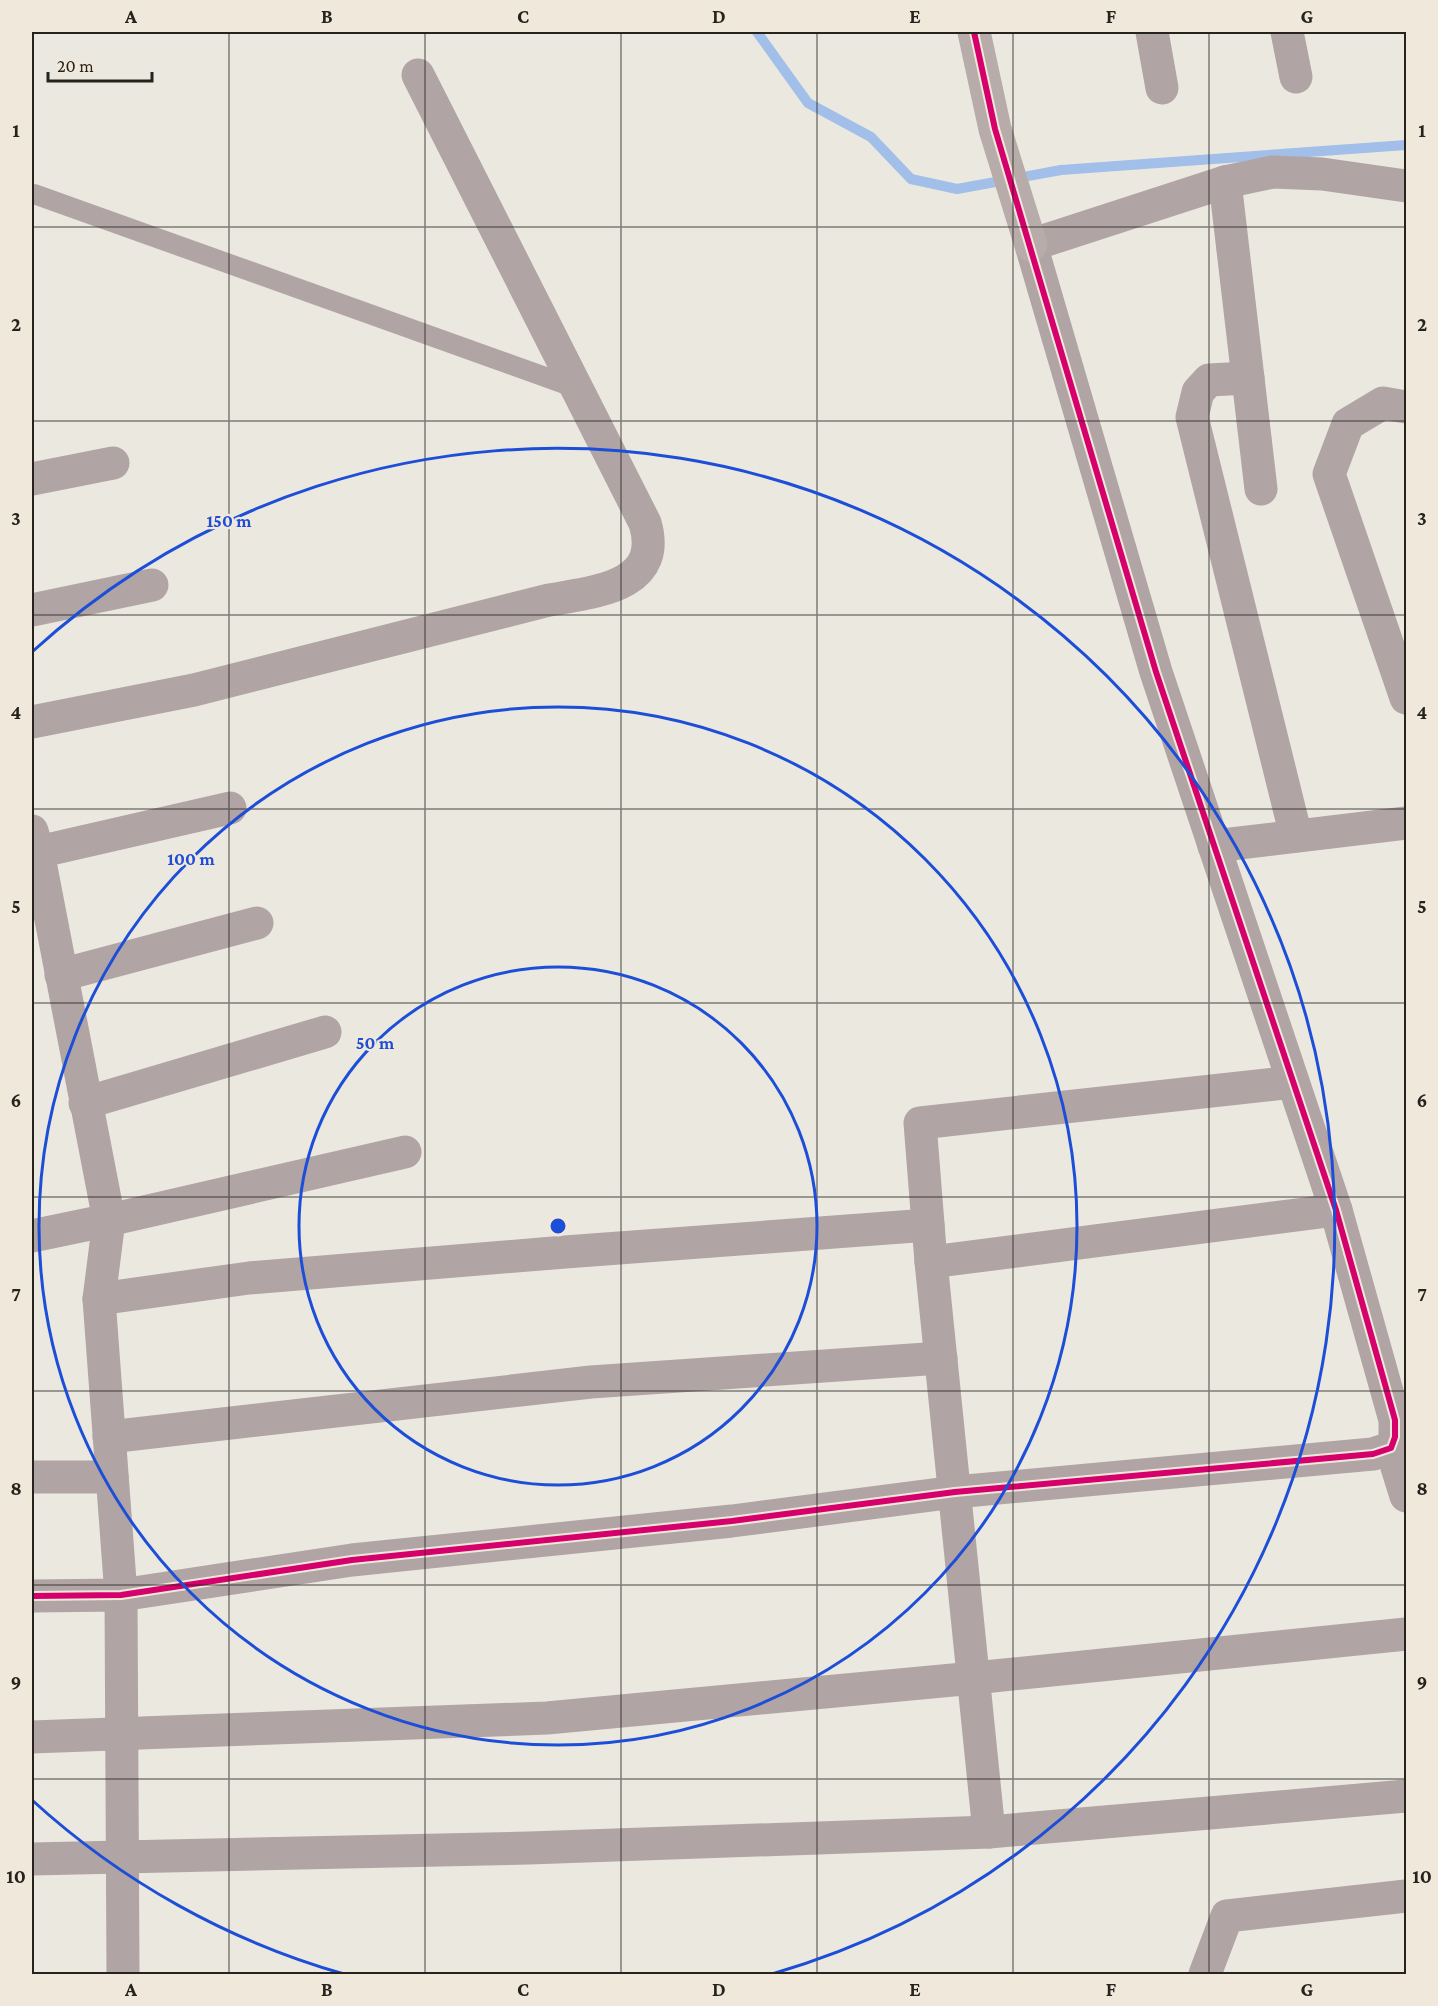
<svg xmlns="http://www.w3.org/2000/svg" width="1438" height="2006" font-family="'Crimson Pro',serif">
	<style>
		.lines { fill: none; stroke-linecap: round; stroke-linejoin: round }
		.stream { stroke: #a1bfe8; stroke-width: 10 }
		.lane { stroke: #b0a4a4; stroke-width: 20 }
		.street { stroke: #b0a4a4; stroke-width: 33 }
		.secondary { stroke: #b8acab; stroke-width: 33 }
		.cycleway-casing { stroke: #f0e9db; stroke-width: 10 }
		.cycleway { stroke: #d6006c; stroke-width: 6 }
		.grid { fill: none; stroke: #26231e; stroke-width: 1.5; stroke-opacity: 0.55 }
		.ring { fill: none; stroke: #1d4ed8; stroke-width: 3 }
		.centre { fill: #1d4ed8; stroke: #f0e9db; stroke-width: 3 }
		.ring-label { font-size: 18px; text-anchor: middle; font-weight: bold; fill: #1d4ed8; stroke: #f0e9db; stroke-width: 4.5; stroke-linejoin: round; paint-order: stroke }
		.neatline { fill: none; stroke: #26231e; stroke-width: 2 }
		.grid-label { font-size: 20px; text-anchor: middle; font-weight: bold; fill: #26231e }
	</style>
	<rect width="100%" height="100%" fill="#ebe8e0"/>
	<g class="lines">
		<!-- stream -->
		<polyline class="stream" points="757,32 808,103 871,137 911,179 957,189 1061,170 1406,145"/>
		<!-- lane -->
		<polyline class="lane" points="34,194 576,388"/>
		<!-- street -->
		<g class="street">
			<polyline points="1152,32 1162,88"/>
			<polyline points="1287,32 1296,77"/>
			<polyline points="1225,182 1261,489"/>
			<polyline points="1248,378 1209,380 1198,392 1192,417 1296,836"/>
			<polyline points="1406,407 1383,403 1348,424 1329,474 1406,698"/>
			<polyline points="32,479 113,463"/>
			<polyline points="32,610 152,585"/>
			<path d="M 32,722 L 194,690 L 549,600 C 594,592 664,587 645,523 L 418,75"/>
			<polyline points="32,831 38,852 109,1220 405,1152"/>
			<polyline points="1214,846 1406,823"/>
			<polyline points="38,852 230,808"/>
			<polyline points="61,975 257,923"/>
			<polyline points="85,1103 325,1032"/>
			<polyline points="32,1236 109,1220 99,1299 121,1595 123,1974"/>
			<polyline points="931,1262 1336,1210"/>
			<polyline points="99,1299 249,1278 565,1252 928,1225"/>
			<polyline points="109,1437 591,1382 941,1358"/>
			<polyline points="1391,1448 1406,1496"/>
			<polyline points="32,1477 112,1477"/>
			<polyline points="32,1596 121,1595 352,1560 732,1521 955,1492 1373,1454 1391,1448 1395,1437 1395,1420 1336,1210 1156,672 1031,245 1225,182 1273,172 1322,174 1406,186"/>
			<polyline points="32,1737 547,1718 974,1678 1406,1634"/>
			<polyline points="989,1832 931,1262 920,1123 1293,1082"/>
			<polyline points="32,1859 529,1848 989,1832 1406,1796"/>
			<polyline points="1205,1974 1227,1916 1406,1896"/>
		</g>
		<!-- secondary -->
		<polyline class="secondary" points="974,32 995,129 1031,245"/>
		<!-- cycleway casing -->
		<g class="cycleway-casing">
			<polyline id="cycleway" points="32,1596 121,1595 352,1560 732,1521 955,1492 1373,1454 1391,1448 1395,1437 1395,1420 1336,1210 1156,672 995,129 974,32"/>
		</g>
		<!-- cycleway -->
		<use href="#cycleway" class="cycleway"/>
	</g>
	<!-- grid -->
	<path class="grid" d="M 229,32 L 229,1974M 425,32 L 425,1974M 621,32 L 621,1974M 817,32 L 817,1974M 1013,32 L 1013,1974M 1209,32 L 1209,1974M 32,227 L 1406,227M 32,421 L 1406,421M 32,615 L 1406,615M 32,809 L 1406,809M 32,1003 L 1406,1003M 32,1197 L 1406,1197M 32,1391 L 1406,1391M 32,1585 L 1406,1585M 32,1779 L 1406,1779"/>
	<!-- distance rings -->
	<g class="ring">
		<circle cx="558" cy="1226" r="259"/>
		<circle cx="558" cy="1226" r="519"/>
		<path d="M344 1974A778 778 0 0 1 32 1800M32 652A778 778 0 1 1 772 1974"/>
	</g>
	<circle cx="558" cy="1226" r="9" class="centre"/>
	<g class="ring-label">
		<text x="229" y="527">150 m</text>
		<text x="191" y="865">100 m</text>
		<text x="375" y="1049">50 m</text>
	</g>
	<!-- border -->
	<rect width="1438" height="2006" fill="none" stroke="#f0e9db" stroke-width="66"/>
	<!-- scale -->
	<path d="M48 72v9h104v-9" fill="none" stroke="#26231e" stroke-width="3"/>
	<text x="57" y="72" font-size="18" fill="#26231e" stroke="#f0e9db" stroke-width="4.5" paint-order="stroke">20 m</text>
	<rect x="33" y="33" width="1372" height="1940" class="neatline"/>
	<g class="grid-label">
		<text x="131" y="23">A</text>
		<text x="327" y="23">B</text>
		<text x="523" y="23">C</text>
		<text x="719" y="23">D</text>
		<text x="915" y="23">E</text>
		<text x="1111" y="23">F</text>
		<text x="1307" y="23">G</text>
		<text x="16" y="137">1</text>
		<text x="1422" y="137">1</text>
		<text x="16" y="331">2</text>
		<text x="1422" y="331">2</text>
		<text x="16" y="525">3</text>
		<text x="1422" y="525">3</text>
		<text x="16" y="719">4</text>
		<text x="1422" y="719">4</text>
		<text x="16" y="913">5</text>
		<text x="1422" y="913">5</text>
		<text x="16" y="1107">6</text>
		<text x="1422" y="1107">6</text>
		<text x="16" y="1301">7</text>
		<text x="1422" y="1301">7</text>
		<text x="16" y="1495">8</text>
		<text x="1422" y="1495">8</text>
		<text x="16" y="1689">9</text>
		<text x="1422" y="1689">9</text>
		<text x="16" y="1883">10</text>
		<text x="1422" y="1883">10</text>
		<text x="131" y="1996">A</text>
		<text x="327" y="1996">B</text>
		<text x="523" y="1996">C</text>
		<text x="719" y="1996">D</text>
		<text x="915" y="1996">E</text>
		<text x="1111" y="1996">F</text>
		<text x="1307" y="1996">G</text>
	</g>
</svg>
